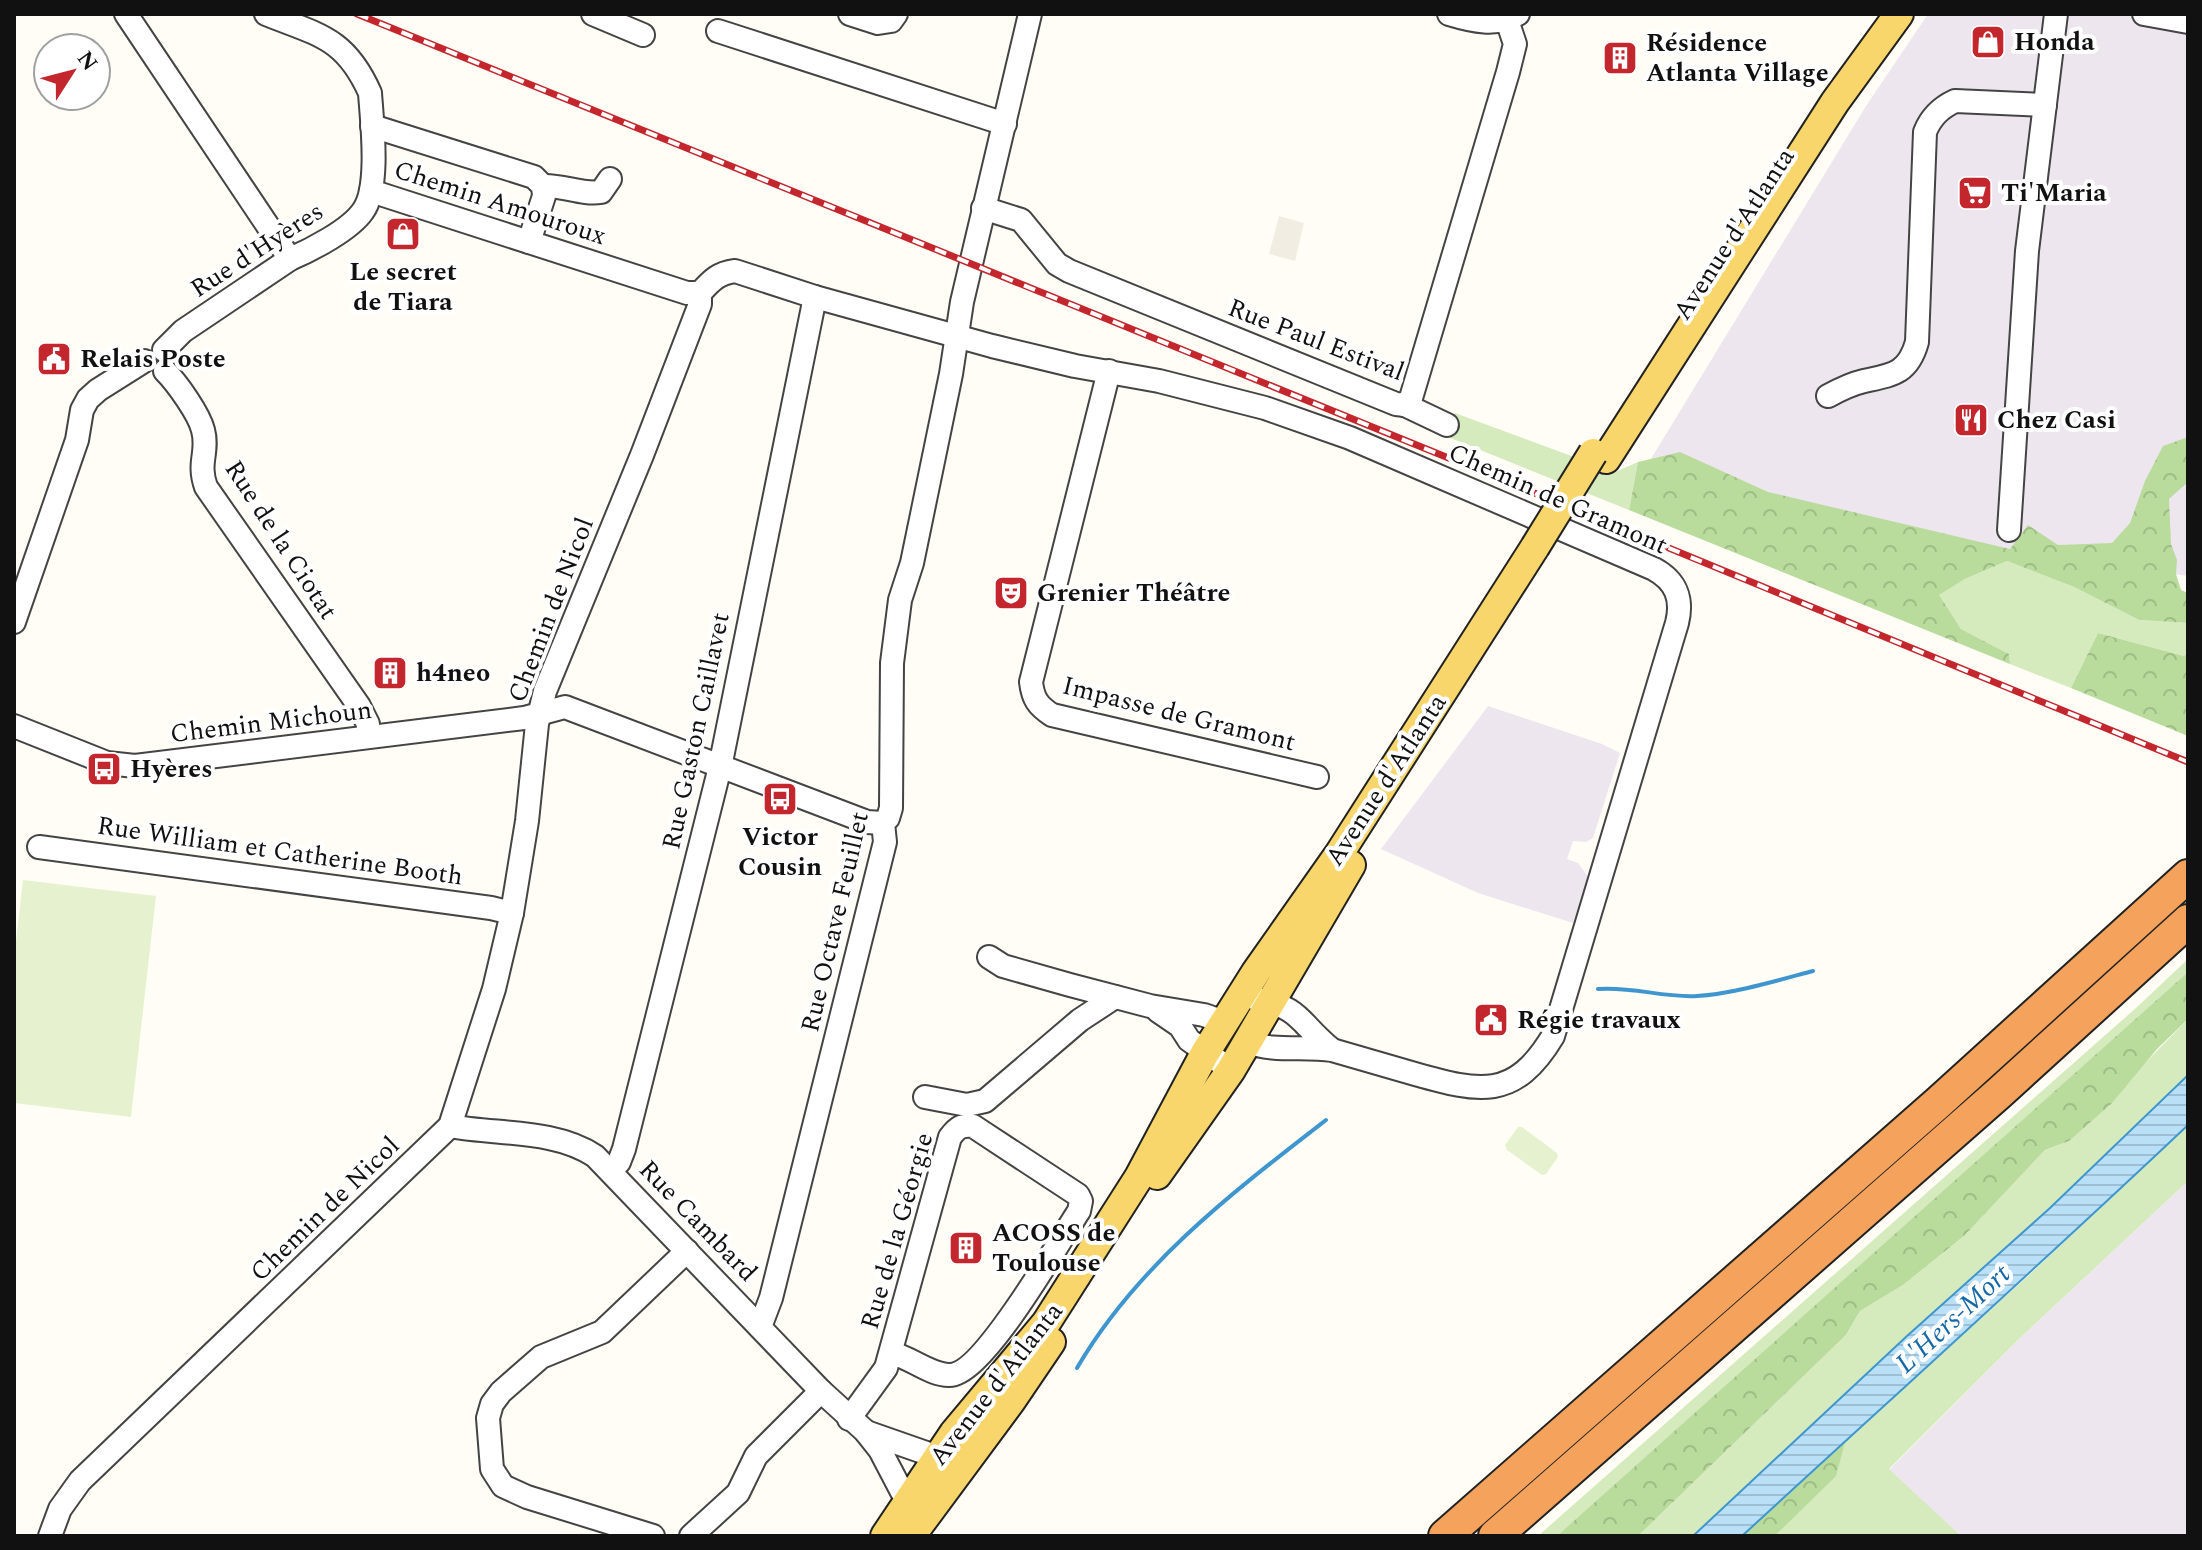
<svg xmlns="http://www.w3.org/2000/svg" width="2202" height="1550" font-family="Spectral,serif">
	<style>
		.industrial { fill: #eee6ef }
		.grass { fill: #d5ebbd }
		.forest { fill: url(#forest-crowns) }
		.pitch { fill: #e6f2cf }
		.plaza { fill: #f1ede2 }
		.water { fill: url(#water-rules); stroke: #3f96cf; stroke-width: 2 }
		.lines { fill: none; stroke-linecap: round; stroke-linejoin: round }
		.stream { stroke: #3f96cf; stroke-width: 4 }
		.minor-casing { stroke: #444; stroke-width: 26 }
		.major-casing { stroke: #222; stroke-width: 32 }
		.highway-casing { stroke: #222; stroke-width: 36 }
		.minor { stroke: #fff; stroke-width: 22 }
		.major { stroke: #f9d66b; stroke-width: 28 }
		.highway { stroke: #f5a25d; stroke-width: 32 }
		.rail-casing { stroke: #c4262e; stroke-width: 7 }
		.rail { stroke: #fff; stroke-width: 4; stroke-dasharray: 12; stroke-linecap: butt }
		.major-bridge-casing { stroke: #222; stroke-width: 32; stroke-linecap: butt }
		.major-bridge { stroke: #f9d66b; stroke-width: 28 }
		.labels { text-anchor: middle; dominant-baseline: central; stroke-width: 8; stroke-linejoin: round; paint-order: stroke }
		.poi-label { font-size: 26px; font-weight: bold; fill: #111; stroke: #fff; text-anchor: start }
		.street-label { font-size: 26px; fill: #111; stroke: #fff }
		.water-label { font-size: 28px; font-style: italic; fill: #1768a6; stroke: #fff }
	</style>
	<defs>
		<pattern id="forest-crowns" width="20" height="18" patternUnits="userSpaceOnUse" patternTransform="scale(2)"><rect width="20" height="18" fill="#b9dc9c"/><path d="M2 6a3 3 0 1 1 6 0M12 15a3 3 0 1 1 6 0" fill="none" stroke="#9ebc85"/></pattern>
		<pattern id="water-rules" width="6" height="5" patternUnits="userSpaceOnUse" patternTransform="scale(2)"><rect width="6" height="5" fill="#b9e0f7"/><path d="M0 2.5h6" fill="none" stroke="#9ebfd3"/></pattern>
	</defs>
	<rect width="100%" height="100%" fill="#fffdf5"/>
	<!-- industrial -->
	<g class="industrial">
		<polygon points="1928,14 2188,14 2188,576 2027,554 1635,485 1866,106"/>
		<polygon points="1488,706 1602,744 1620,753 1593,838 1586,842 1573,841 1567,859 1578,863 1587,875 1587,882 1573,923 1478,893 1381,849"/>
		<polygon points="2188,1181 2188,1536 1961,1536 1889,1470 2020,1338"/>
	</g>
	<!-- grass -->
	<g class="grass">
		<polygon points="1455,413 1615,472 1638,462 1629,510 1443,435"/>
		<polygon points="2007,561 2074,587 2139,620 2188,623 2188,653 2184,656 2098,633 2071,688 2010,664 2009,654 1961,629 1938,595 1965,579"/>
		<polygon points="2188,959 2188,972 1637,1467 1557,1536 1538,1536 2136,1008"/>
		<polygon points="2188,1019 2188,1075 2050,1208 1907,1336 1693,1536 1638,1536 1846,1335 1860,1311 1903,1285 1964,1236 2045,1150 2069,1141"/>
		<polygon points="2188,1125 2188,1181 2020,1338 1889,1469 1961,1536 1775,1536 1835,1476 1846,1439 2027,1277"/>
	</g>
	<!-- forest -->
	<g class="forest">
		<polygon points="2188,437 2188,482 2169,499 2171,544 2177,560 2176,574 2181,590 2188,593 2188,623 2139,620 2074,587 2007,561 1965,579 1939,595 1961,629 2009,654 2010,664 1629,510 1638,462 1680,452 1768,492 2010,549 2028,525 2058,545 2112,543 2130,523 2145,481 2163,446"/>
		<polygon points="2098,633 2184,656 2188,653 2188,736 2071,688"/>
		<polygon points="2188,972 2188,1019 2157,1049 2112,1103 2069,1141 2045,1150 1964,1236 1903,1285 1860,1311 1846,1335 1638,1536 1557,1536"/>
		<polygon points="1846,1439 1836,1476 1775,1536 1742,1536"/>
	</g>
	<!-- pitch -->
	<g class="pitch">
		<polygon points="23,880 156,896 131,1117 14,1103 14,959"/>
		<polygon points="1518,1127 1522,1127 1557,1153 1558,1157 1546,1174 1542,1175 1507,1150 1505,1145"/>
	</g>
	<!-- plaza -->
	<polygon class="plaza" points="1279,216 1304,223 1295,261 1269,254"/>
	<!-- water -->
	<path class="water" d="M 2188,1075 L 2188,1125 C 2041,1264 1891,1399 1742,1536 L 1693,1536 L 1907,1336 L 2050,1208 Z"/>
	<g class="lines">
		<!-- stream -->
		<g class="stream">
			<path d="M 1598,989 C 1632,986 1663,998 1697,996 C 1732,994 1779,980 1813,971"/>
			<path d="M 1077,1368 C 1137,1265 1233,1192 1326,1120"/>
		</g>
		<!-- minor casing -->
		<g class="minor-casing">
			<g id="minor">
				<polyline points="126,14 290,259"/>
				<polyline points="593,14 643,35"/>
				<polyline points="850,14 878,23 891,21 896,14"/>
				<path d="M 1449,14 C 1472,21 1497,27 1518,14"/>
				<polyline points="2144,14 2188,22"/>
				<polyline points="718,31 1005,124"/>
				<polyline points="372,126 534,177 543,186 544,196 529,242"/>
				<path d="M 543,186 C 563,185 582,195 601,192 L 610,179"/>
				<polyline points="371,191 687,293 700,293"/>
				<polyline points="983,208 1021,220 1057,264 1069,271 1396,404 1405,405 1411,398 1508,72 1515,44 1507,20"/>
				<path d="M 164,350 L 183,331 L 290,259 C 311,250 350,230 363,211 C 380,188 372,122 370,93 C 345,37 318,35 266,14"/>
				<path d="M 165,371 C 177,383 199,414 203,430 C 209,452 197,462 206,487 L 359,706 L 368,724 L 368,736"/>
				<path d="M 1109,371 L 1031,682 C 1033,699 1038,706 1052,715 L 1317,777"/>
				<path d="M 1828,396 C 1839,390 1851,384 1864,381 C 1892,375 1908,374 1917,342 L 1925,132 C 1931,117 1940,108 1955,101 L 2045,105"/>
				<polyline points="1405,405 1447,425"/>
				<polyline points="2009,530 2027,251 2056,14"/>
				<polyline points="14,622 77,440 82,410 88,399 98,390 144,361"/>
				<polyline points="14,726 107,763 135,766 524,718 565,707 867,822 883,823"/>
				<polyline points="39,847 491,908 512,913"/>
				<polyline points="989,957 1003,966 1070,985 1150,1006 1204,1015 1224,1022"/>
				<path d="M 1256,999 C 1302,1008 1298,1022 1331,1049"/>
				<polyline points="1158,1011 1180,1026 1189,1040 1231,1070"/>
				<polyline points="925,1097 967,1105 985,1101 1080,1020 1115,997"/>
				<path d="M 450,1126 C 497,1135 555,1129 595,1156 L 821,1391 L 865,1431 L 880,1450 L 902,1492 L 920,1507"/>
				<polyline points="611,1171 619,1162 624,1149 720,767 815,297"/>
				<polyline points="760,1327 771,1298 885,842 883,823 888,818 891,808 892,663 900,600 912,563 951,374 962,302 1030,14"/>
				<path d="M 849,1419 L 886,1368 L 950,1137 C 958,1127 961,1125 973,1126 L 1078,1195 L 1081,1201 L 1079,1211 C 1059,1241 983,1376 949,1375 C 930,1375 910,1357 891,1353"/>
				<polyline points="866,1432 929,1454 947,1468"/>
				<path d="M 50,1536 L 60,1509 L 80,1481 L 450,1126 L 494,989 L 512,913 L 527,821 L 537,724 L 545,691 L 642,455 L 700,304 L 700,293 C 711,281 718,273 735,271 L 815,297 L 992,346 L 1075,366 L 1159,381 L 1265,408 L 1350,438 L 1654,569 C 1676,581 1683,599 1677,623 L 1553,1036 C 1514,1101 1479,1092 1415,1074 C 1387,1066 1359,1058 1332,1050 C 1304,1046 1273,1052 1247,1042"/>
				<polyline points="653,1536 527,1497 503,1486 492,1469 488,1418 492,1404 501,1392 541,1357 602,1332 687,1251"/>
				<polyline points="691,1536 738,1493 756,1456 821,1391"/>
			</g>
		</g>
		<!-- major casing -->
		<g class="major-casing">
			<g id="major">
				<polyline points="1606,459 1835,102 1899,14"/>
				<polyline points="1157,1175 1231,1070 1351,865"/>
				<polyline points="885,1536 954,1433 1046,1323 1139,1177 1205,1053 1256,972 1339,854 1535,547"/>
				<polyline points="911,1536 1011,1401 1051,1342"/>
			</g>
		</g>
		<!-- highway casing -->
		<g class="highway-casing">
			<g id="highway">
				<polyline points="1445,1536 1939,1102 2188,876"/>
				<polyline points="1495,1536 1999,1093 2188,921"/>
			</g>
		</g>
		<!-- minor -->
		<use href="#minor" class="minor"/>
		<!-- major -->
		<use href="#major" class="major"/>
		<!-- highway -->
		<use href="#highway" class="highway"/>
		<!-- rail casing -->
		<g class="rail-casing">
			<polyline id="rail" points="357,14 1596,518 2188,762"/>
		</g>
		<!-- rail -->
		<use href="#rail" class="rail"/>
		<!-- major-bridge casing -->
		<g class="major-bridge-casing">
			<polyline id="major-bridge" points="1535,547 1593,453"/>
		</g>
		<!-- major-bridge -->
		<use href="#major-bridge" class="major-bridge"/>
	</g>
	<!-- icons -->
	<defs>
		<g id="shop-square" transform="scale(1.8)"><rect x="-9" y="-9" width="18" height="18" rx="4" fill="#c4262e" stroke="#fff"/><path d="M-5-2.5h2.3a2.7 3.5 0 0 1 5.4 0H5L5.5 6h-11ZM-1.5-2.5h3a1.5 2.3 0 0 0-3 0Z" fill="#fff"/></g>
		<g id="building-square" transform="scale(1.8)"><rect x="-9" y="-9" width="18" height="18" rx="4" fill="#c4262e" stroke="#fff"/><path d="M-4-6H4V6H1V3H-1V6H-4ZM-2.5-4.3h1.7v1.8h-1.7ZM.8-4.3h1.7v1.8H.8ZM-2.5-1h1.7V.8h-1.7ZM.8-1h1.7V.8H.8Z" fill="#fff"/></g>
		<g id="supermarket-square" transform="scale(1.8)"><rect x="-9" y="-9" width="18" height="18" rx="4" fill="#c4262e" stroke="#fff"/><path d="M-6-5.5h2.5l.6 2H6L4.5 2H-2.5L-4.4-4H-6ZM-1.5 3.2a1.3 1.3 0 1 0 .1 0ZM3 3.2a1.3 1.3 0 1 0 .1 0Z" fill="#fff"/></g>
		<g id="civic-square" transform="scale(1.8)"><rect x="-9" y="-9" width="18" height="18" rx="4" fill="#c4262e" stroke="#fff"/><path d="M-.6-6.5H3V-4.5H.6V-3L4-1V1h2V6H-6V1h2V-1L-.6-3ZM-1.2 2.5V6h2.4V2.5Z" fill="#fff"/></g>
		<g id="restaurant-square" transform="scale(1.8)"><rect x="-9" y="-9" width="18" height="18" rx="4" fill="#c4262e" stroke="#fff"/><path d="M-5-6h1v4h1v-4h1v4h1v-4h1v5L-1.5 .5V6h-2V.5L-5-1ZM5-6V6H3V1.5H1.5Q1.5-4 5-6Z" fill="#fff"/></g>
		<g id="theatre-square" transform="scale(1.8)"><rect x="-9" y="-9" width="18" height="18" rx="4" fill="#c4262e" stroke="#fff"/><path d="M-5-5.5Q0-4 5-5.5V0Q5 5 0 6Q-5 5-5 0ZM-3.3-2.5H-1v1.5H-3.3ZM1-2.5H3.3v1.5H1ZM-2.8 1Q0 5.5 2.8 1Z" fill="#fff"/></g>
		<g id="bus-square" transform="scale(1.8)"><rect x="-9" y="-9" width="18" height="18" rx="4" fill="#c4262e" stroke="#fff"/><path d="M-5-6H5V4H4V6H2V4H-2V6H-4V4H-5ZM-3.5-4V0h7V-4ZM-3.5 1.2v1.5H-2V1.2ZM2 1.2v1.5H3.5V1.2Z" fill="#fff"/></g>
	</defs>
	<g fill-rule="evenodd">
		<use href="#shop-square" x="1988" y="42"/>
		<use href="#building-square" x="1620" y="58"/>
		<use href="#supermarket-square" x="1975" y="193"/>
		<use href="#shop-square" x="403" y="234"/>
		<use href="#civic-square" x="54" y="359"/>
		<use href="#restaurant-square" x="1971" y="420"/>
		<use href="#theatre-square" x="1011" y="593"/>
		<use href="#building-square" x="390" y="673"/>
		<use href="#bus-square" x="104" y="769"/>
		<use href="#bus-square" x="780" y="799"/>
		<use href="#civic-square" x="1491" y="1020"/>
		<use href="#building-square" x="966" y="1248"/>
	</g>
	<g class="labels">
		<!-- poi labels -->
		<g class="poi-label">
			<text x="2014" y="42">Honda</text>
			<text x="1646" y="43">Résidence<tspan x="1646" dy="30">Atlanta Village</tspan></text>
			<text x="2001" y="193">Ti'Maria</text>
			<text x="403" y="272" text-anchor="middle">Le secret<tspan x="403" dy="30">de Tiara</tspan></text>
			<text x="80" y="359">Relais Poste</text>
			<text x="1997" y="420">Chez Casi</text>
			<text x="1037" y="593">Grenier Théâtre</text>
			<text x="416" y="673">h4neo</text>
			<text x="130" y="769">Hyères</text>
			<text x="780" y="837" text-anchor="middle">Victor<tspan x="780" dy="30">Cousin</tspan></text>
			<text x="1517" y="1020">Régie travaux</text>
			<text x="992" y="1233">ACOSS de<tspan x="992" dy="30">Toulouse</tspan></text>
		</g>
		<!-- street labels -->
		<g class="street-label">
			<text transform="translate(500 203) rotate(18)">Chemin Amouroux</text>
			<text transform="translate(1734 234) rotate(-57)">Avenue d'Atlanta</text>
			<text transform="translate(257 250) rotate(-33)">Rue d'Hyères</text>
			<text transform="translate(1316 340) rotate(21)">Rue Paul Estival</text>
			<text transform="translate(1558 499) rotate(24)">Chemin de Gramont</text>
			<text transform="translate(281 540) rotate(57)">Rue de la Ciotat</text>
			<text transform="translate(551 610) rotate(-69)">Chemin de Nicol</text>
			<text transform="translate(1179 714) rotate(14)">Impasse de Gramont</text>
			<text transform="translate(271 722) rotate(-7)">Chemin Michoun</text>
			<text transform="translate(696 731) rotate(-78)">Rue Gaston Caillavet</text>
			<text transform="translate(1386 780) rotate(-57)">Avenue d'Atlanta</text>
			<text transform="translate(280 851) rotate(8)">Rue William et Catherine Booth</text>
			<text transform="translate(835 922) rotate(-77)">Rue Octave Feuillet</text>
			<text transform="translate(325 1209) rotate(-44)">Chemin de Nicol</text>
			<text transform="translate(698 1221) rotate(46)">Rue Cambard</text>
			<text transform="translate(897 1231) rotate(-74)">Rue de la Géorgie</text>
			<text transform="translate(996 1384) rotate(-52)">Avenue d'Atlanta</text>
		</g>
		<!-- water labels -->
		<g class="water-label">
			<text transform="translate(1953 1319) rotate(-43)">L'Hers-Mort</text>
		</g>
	</g>
	<!-- border -->
	<rect width="2202" height="1550" fill="none" stroke="#111111" stroke-width="32"/>
	<!-- north arrow -->
	<g transform="translate(72 72) rotate(54)"><circle r="38" fill="#ffffff" stroke="#a0a0a0" stroke-width="2"/>
	<path d="M0-6L14 30L0 20L-14 30Z" fill="#c4262e"/>
	<text y="-12" font-size="22" font-weight="bold" text-anchor="middle" fill="#111111">N</text>
	</g>
</svg>
